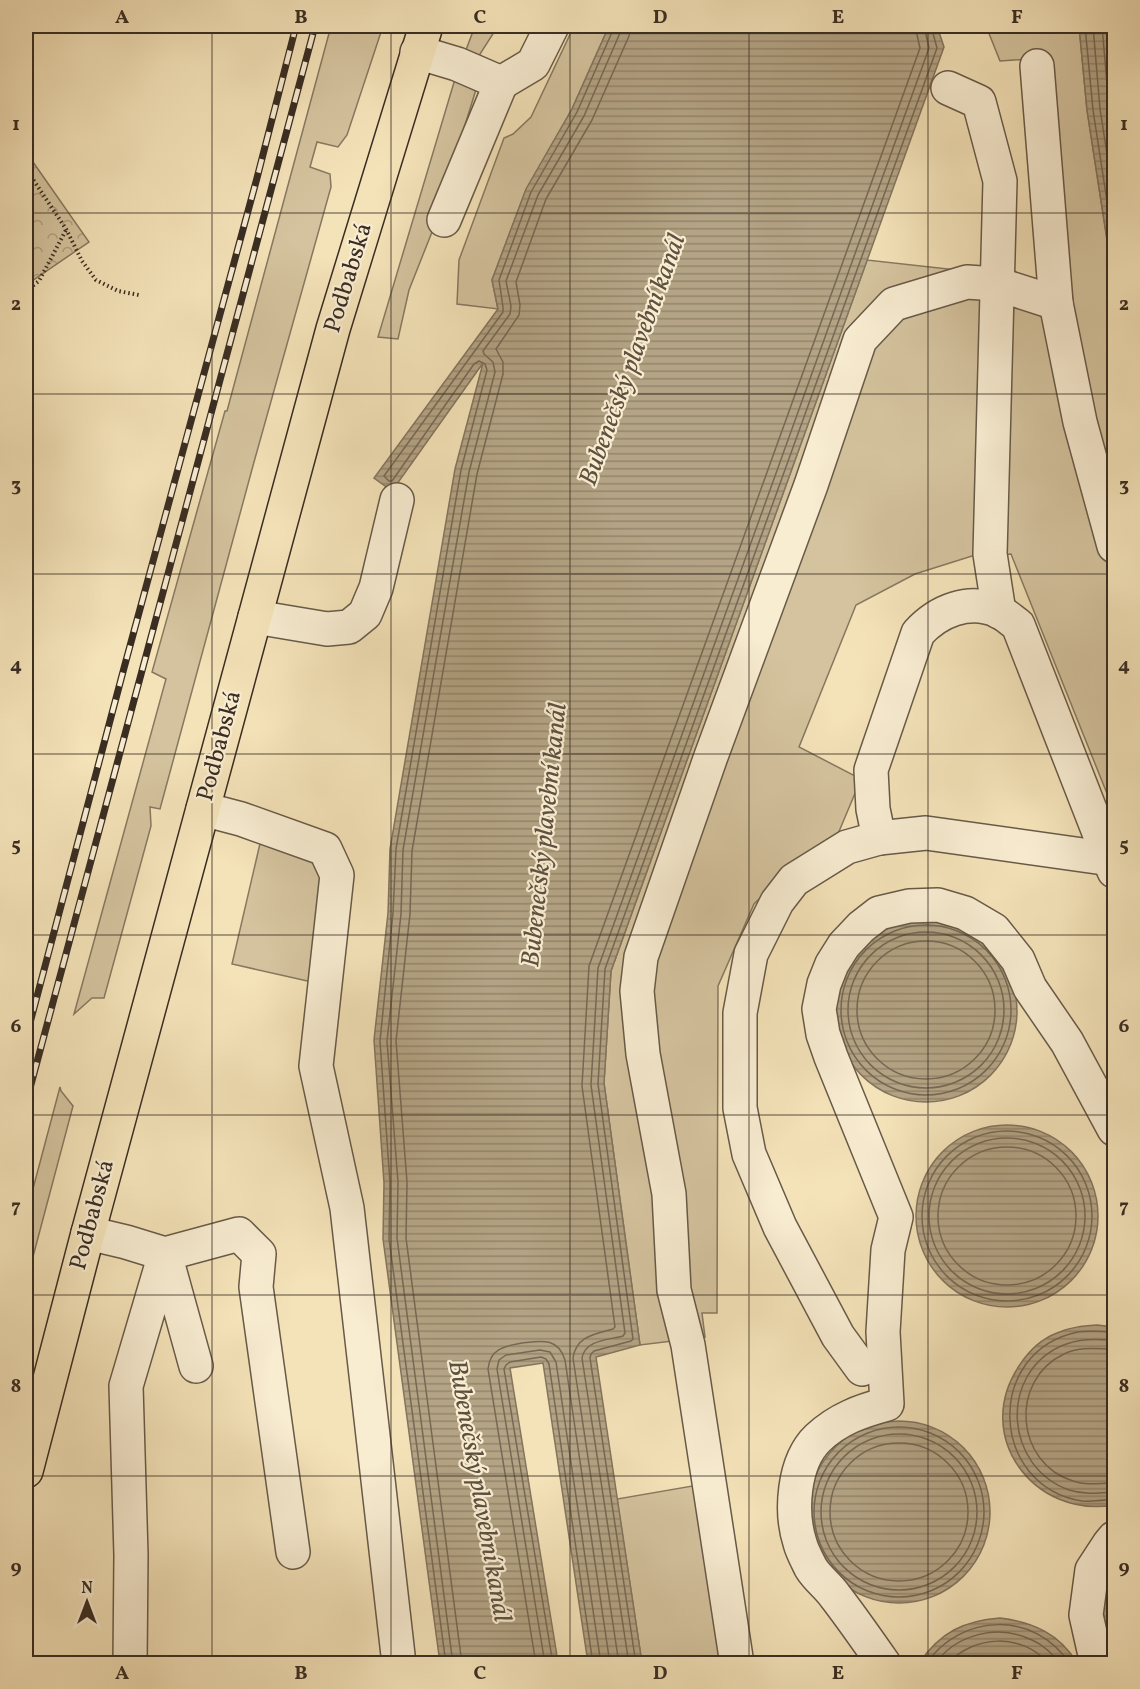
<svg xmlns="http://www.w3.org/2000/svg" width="1140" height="1689" font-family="Vollkorn,serif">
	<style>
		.green { fill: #d4c39e; stroke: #867860; stroke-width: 1.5 }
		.forest { fill: url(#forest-crowns); stroke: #867860; stroke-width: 1.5 }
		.water { fill: url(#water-rules); stroke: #83745d; stroke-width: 1.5 }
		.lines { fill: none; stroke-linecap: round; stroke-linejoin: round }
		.shore { stroke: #766854; stroke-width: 1.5 }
		.minor-casing { stroke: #685a48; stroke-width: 36 }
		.major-casing { stroke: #392d22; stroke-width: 36 }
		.path { stroke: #392d22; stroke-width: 4; stroke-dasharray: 1.5 3; stroke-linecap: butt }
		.minor { stroke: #f8ecd1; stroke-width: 33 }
		.major { stroke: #f4e2b8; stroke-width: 33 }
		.rail-casing { stroke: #392d22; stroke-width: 7 }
		.rail { stroke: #f8ecd1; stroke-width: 4.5; stroke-dasharray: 14; stroke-linecap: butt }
		.grid { fill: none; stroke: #392d22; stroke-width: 1.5; stroke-opacity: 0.55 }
		.labels { text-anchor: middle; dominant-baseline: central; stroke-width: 4.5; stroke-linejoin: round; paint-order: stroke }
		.street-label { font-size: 24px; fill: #392d22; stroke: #f8ecd1 }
		.water-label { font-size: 26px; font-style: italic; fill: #5e5140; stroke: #f8ecd1 }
		.neatline { fill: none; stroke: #392d22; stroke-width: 2 }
		.grid-label { font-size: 20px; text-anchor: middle; font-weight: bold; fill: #392d22 }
	</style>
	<defs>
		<pattern id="forest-crowns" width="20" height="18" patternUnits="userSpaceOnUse" patternTransform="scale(1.5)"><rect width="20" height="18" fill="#d4c39e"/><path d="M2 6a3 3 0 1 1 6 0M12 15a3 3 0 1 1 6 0" fill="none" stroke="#ad9f80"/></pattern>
		<pattern id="water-rules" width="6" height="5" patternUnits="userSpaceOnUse" patternTransform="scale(1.5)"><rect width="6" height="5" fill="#b4a485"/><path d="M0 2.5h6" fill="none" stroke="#93866c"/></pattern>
	</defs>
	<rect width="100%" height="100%" fill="#f4e2b8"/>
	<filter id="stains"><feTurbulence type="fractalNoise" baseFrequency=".00333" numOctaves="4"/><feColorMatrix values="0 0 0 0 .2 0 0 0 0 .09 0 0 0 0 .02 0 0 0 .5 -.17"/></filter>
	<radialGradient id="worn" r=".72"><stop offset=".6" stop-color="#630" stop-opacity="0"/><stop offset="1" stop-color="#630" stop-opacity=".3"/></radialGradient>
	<!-- green -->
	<g class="green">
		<polygon points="331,26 383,26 347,135 338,147 317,142 310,167 330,174 331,187 254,462 160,809 150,807 151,826 104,998 92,998 74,1014 166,679 152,672 225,411 227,411"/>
		<polygon points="475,26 498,26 480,54 472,79 478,83 432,232 409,290 398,339 378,337 455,79"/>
		<polygon points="574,26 609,26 572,109 526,190 492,280 498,309 457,304 459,260 504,138 513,134 531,117"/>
		<polygon points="986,26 1079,26 1087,110 1114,285 1114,811 1011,554 972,556 915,574 856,605 799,747 861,779 835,841 796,863 754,904 718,986 717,1313 702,1313 705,1337 640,1345 604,1083 611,971 867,260 1065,282 1043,58 1000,61"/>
		<polygon points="262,835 326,849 321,984 232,964"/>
		<polygon points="60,1087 61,1091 73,1106 26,1283 26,1215"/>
		<polygon points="698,1485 726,1663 642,1663 617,1499"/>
	</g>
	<!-- forest -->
	<polygon class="forest" points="26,152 89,242 26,285"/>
	<!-- water -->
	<g class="water">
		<polygon points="609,26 937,26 944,47 611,971 604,1083 640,1345 596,1357 642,1663 588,1663 543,1363 510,1368 558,1662 440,1663 383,1239 384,1183 374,1040 388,913 390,849 455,469 483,363 392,491 374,478 498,309 492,280 526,189 572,109"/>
		<polygon points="1079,26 1114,26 1114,285 1087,110"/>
		<circle cx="926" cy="1011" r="91"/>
		<circle cx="1007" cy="1216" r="91"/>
		<path d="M 1097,1325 L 1114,1327 L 1114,1505 C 1034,1519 972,1436 1019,1366 C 1028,1352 1041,1339 1057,1333 C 1070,1327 1083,1326 1097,1325 Z"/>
		<circle cx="899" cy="1512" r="91"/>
		<path d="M 1114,1563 L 1114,1656 C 1098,1627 1100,1592 1114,1563 Z"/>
		<path d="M 1000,1618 C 1033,1622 1060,1634 1077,1663 L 919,1663 C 941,1632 963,1621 1000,1618 Z"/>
	</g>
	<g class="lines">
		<!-- shore -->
		<g class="shore">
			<polyline points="1085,26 1093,110 1114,247"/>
			<polyline points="1093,26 1100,109 1114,199"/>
			<polyline points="1102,26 1109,107 1114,142"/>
			<circle cx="926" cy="1010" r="85"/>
			<circle cx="926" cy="1010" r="78"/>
			<circle cx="926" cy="1010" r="69"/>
			<circle cx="1007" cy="1216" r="85"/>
			<circle cx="1007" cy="1216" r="78"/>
			<circle cx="1007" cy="1216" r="69"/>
			<path d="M 1114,1332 C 1102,1332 1090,1330 1078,1332 C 984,1351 989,1486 1082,1501 C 1093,1502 1104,1500 1114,1499"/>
			<path d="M 1114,1340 C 1096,1339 1079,1338 1061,1346 C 998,1375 1005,1467 1069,1490 C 1085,1495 1099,1493 1114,1492"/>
			<path d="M 1114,1349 C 1097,1349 1081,1346 1064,1354 C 1009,1380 1015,1463 1073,1481 C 1087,1486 1100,1483 1114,1483"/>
			<circle cx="899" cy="1512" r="85"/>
			<circle cx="899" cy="1512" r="78"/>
			<circle cx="899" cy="1512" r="69"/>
			<path d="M 1114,1576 C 1106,1598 1106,1621 1114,1642"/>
			<polyline points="446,1664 389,1239 390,1183 380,1041 393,913 396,849 461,470 487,370 485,364 479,361 474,364 392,481 389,481 384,476 503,312 503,307 499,280 531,192 577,112 613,30 614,26"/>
			<polyline points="453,1664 397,1238 398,1182 387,1041 401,914 403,850 469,472 495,372 493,362 484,354 483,351 510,314 511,306 506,281 538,195 584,116 620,33 622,26"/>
			<polyline points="462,1664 406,1238 407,1182 396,1041 410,914 412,851 477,474 503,374 503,362 496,349 519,315 520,305 516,282 546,199 592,120 629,36 631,26"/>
			<path d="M 536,1664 L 488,1369 C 490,1349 504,1346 522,1343 C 541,1341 558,1337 565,1360 L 610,1664"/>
			<polyline points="545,1664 497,1369 499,1360 506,1355 540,1350 550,1352 556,1362 601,1664"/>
			<polyline points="553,1664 504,1369 506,1365 510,1362 541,1357 546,1359 549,1364 593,1664"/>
			<path d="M 619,1664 L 573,1358 C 576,1336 595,1334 613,1329 L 615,1327 L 582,1086 L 589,966 L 920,48 L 915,26"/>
			<path d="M 629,1664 L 582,1358 C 585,1340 608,1340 623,1336 L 625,1333 L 591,1085 L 598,968 L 929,48 L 924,26"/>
			<polyline points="636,1664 590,1358 591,1354 594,1351 631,1341 633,1339 598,1084 605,969 937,48 931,26"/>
			<path d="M 926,1664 C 961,1613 1035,1610 1070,1664"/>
			<path d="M 935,1664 C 957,1633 999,1624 1032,1640 C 1044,1645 1052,1654 1061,1664"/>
			<path d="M 947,1664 C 974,1635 1022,1632 1049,1664"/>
		</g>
		<!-- minor casing -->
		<g class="minor-casing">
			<g id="minor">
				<polyline points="417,52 457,64 501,83 444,220"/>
				<polyline points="1037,66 1056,303 1080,422 1114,546"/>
				<polyline points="501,83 533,64 552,26"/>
				<polyline points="948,88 979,102 1000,181 990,554 999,612"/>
				<polyline points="255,617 327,629 349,627 365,614 376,588 397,500"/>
				<polyline points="203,809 241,819 325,849 337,875 316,1066 347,1208 399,1664"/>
				<path d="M 879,838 L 873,809 L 871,770 L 918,633 C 938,611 969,598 998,611 C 1005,614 1012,621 1018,625 L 1114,871"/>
				<polyline points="88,1233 126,1242 165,1254 239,1234 259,1254 256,1287 293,1552"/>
				<polyline points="862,1369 838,1336 780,1227 749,1154 740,1108 740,1013 751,954 777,902 794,880 847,847 879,838 926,833 1111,859"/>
				<polyline points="130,1664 131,1555 126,1386 165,1254 196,1366"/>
				<polyline points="737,1664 688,1345 674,1290 669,1194 643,1054 637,991 641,957 710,759 811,485 860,340 894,304 967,282 997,284 1056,303"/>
				<path d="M 884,1664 C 868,1641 852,1618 835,1596 C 828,1586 817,1578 811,1568 C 807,1560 802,1551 800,1543 C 790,1512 793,1462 818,1438 C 838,1419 861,1411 887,1404 L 883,1332 L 888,1250 L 896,1217 L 831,1057 L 823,1034 L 819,1009 L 824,984 L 832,964 L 844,945 L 861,927 L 879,913 L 909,906 L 938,905 L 965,913 L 994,930 L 1018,960 L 1030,988 L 1067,1042 L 1114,1129"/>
				<polyline points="1097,1664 1086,1615 1092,1570 1109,1544 1114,1538"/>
			</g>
		</g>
		<!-- major casing -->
		<g class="major-casing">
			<polyline id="major" points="26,1471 88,1233 333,329 426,26"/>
		</g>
		<!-- path -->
		<g class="path">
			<polyline points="26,169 66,229 82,261 96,280 118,291 139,295"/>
			<polyline points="26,291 39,281 66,230"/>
		</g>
		<!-- minor -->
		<use href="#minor" class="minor"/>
		<!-- major -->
		<use href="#major" class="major"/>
		<!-- rail casing -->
		<g class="rail-casing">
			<g id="rail">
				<polyline points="26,1038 124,668 257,178 296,26"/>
				<polyline points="26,1103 315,26"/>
			</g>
		</g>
		<!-- rail -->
		<use href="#rail" class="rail"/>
	</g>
	<!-- grid -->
	<path class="grid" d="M 212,26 L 212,1664M 391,26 L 391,1664M 570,26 L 570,1664M 749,26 L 749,1664M 928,26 L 928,1664M 26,213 L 1114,213M 26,394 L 1114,394M 26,574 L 1114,574M 26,754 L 1114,754M 26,935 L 1114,935M 26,1115 L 1114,1115M 26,1295 L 1114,1295M 26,1476 L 1114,1476"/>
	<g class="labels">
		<!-- street labels -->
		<g class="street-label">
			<text transform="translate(349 278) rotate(-73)">Podbabská</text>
			<text transform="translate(220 746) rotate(-75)">Podbabská</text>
			<text transform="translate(93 1215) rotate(-75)">Podbabská</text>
		</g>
		<!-- water labels -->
		<g class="water-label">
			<text transform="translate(633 360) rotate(-70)">Bubenečský plavební kanál</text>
			<text transform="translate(545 835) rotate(-84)">Bubenečský plavební kanál</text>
			<text transform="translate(479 1491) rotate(80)">Bubenečský plavební kanál</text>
		</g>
	</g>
	<!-- margin -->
	<rect width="1140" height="1689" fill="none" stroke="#f4e2b8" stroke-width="66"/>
	<!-- north arrow -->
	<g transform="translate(87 1602)" stroke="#f8ecd1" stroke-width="4.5" paint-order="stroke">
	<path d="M0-4.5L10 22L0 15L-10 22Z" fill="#392d22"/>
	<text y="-9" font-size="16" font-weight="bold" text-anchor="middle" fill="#392d22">N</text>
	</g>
	<rect x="33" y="33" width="1074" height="1623" class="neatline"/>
	<g class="grid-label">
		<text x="122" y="23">A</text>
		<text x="301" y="23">B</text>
		<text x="480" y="23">C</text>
		<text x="660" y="23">D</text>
		<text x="838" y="23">E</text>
		<text x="1017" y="23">F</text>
		<text x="16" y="130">1</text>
		<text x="1124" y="130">1</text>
		<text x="16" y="310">2</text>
		<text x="1124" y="310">2</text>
		<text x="16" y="491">3</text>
		<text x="1124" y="491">3</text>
		<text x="16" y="671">4</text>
		<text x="1124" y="671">4</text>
		<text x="16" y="851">5</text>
		<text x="1124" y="851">5</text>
		<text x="16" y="1032">6</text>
		<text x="1124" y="1032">6</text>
		<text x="16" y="1212">7</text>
		<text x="1124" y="1212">7</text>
		<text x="16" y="1392">8</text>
		<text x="1124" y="1392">8</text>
		<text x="16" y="1573">9</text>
		<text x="1124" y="1573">9</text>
		<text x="122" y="1679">A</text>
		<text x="301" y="1679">B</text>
		<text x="480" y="1679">C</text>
		<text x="660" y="1679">D</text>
		<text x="838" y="1679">E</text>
		<text x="1017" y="1679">F</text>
	</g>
	<rect width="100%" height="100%" filter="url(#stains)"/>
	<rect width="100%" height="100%" fill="url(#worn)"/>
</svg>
